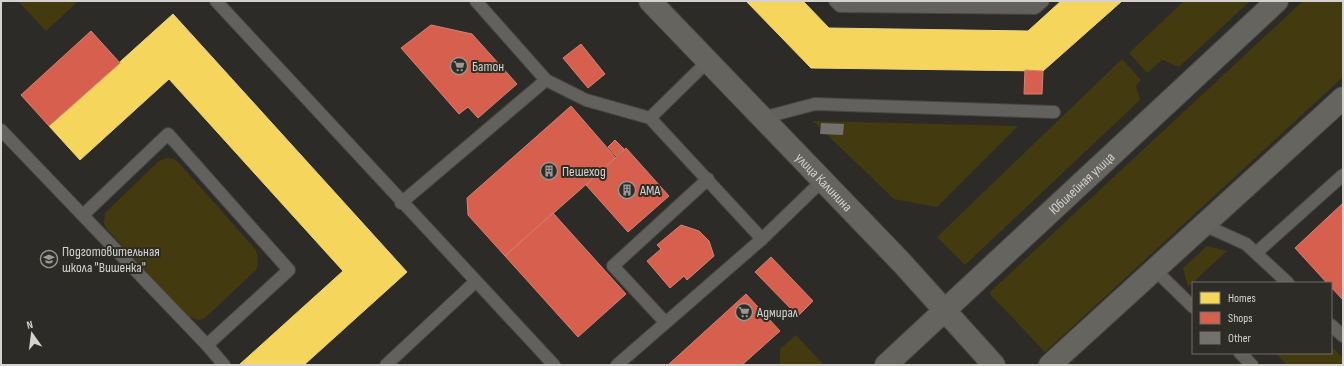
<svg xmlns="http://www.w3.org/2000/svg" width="1344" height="366" font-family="'Sofia Sans Condensed',sans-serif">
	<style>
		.green { fill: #433b0f }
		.homes { fill: #f6d55c; stroke: #ecd47e }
		.shops { fill: #d6604d; stroke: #d58274 }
		.building { fill: #72716e }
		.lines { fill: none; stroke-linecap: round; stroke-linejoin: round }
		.service-casing { stroke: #464643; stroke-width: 14 }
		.secondary-casing { stroke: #464643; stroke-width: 24 }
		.service { stroke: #62615e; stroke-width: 12 }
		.secondary { stroke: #65645f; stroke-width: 22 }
		.labels { text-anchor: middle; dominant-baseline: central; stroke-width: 4; stroke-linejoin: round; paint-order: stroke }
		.poi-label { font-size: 14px; fill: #d4d3cf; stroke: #2e2c26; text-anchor: start }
		.street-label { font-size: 14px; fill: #d4d3cf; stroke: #2e2c26 }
	</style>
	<rect width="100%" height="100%" fill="#2c2b28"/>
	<!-- green -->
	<g class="green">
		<polygon points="18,1 78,1 46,31"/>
		<polygon points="1184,1 1250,1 1179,67 1162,60 1147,73 1129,53"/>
		<polygon points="1303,1 1343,1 1343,77 1045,352 989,293"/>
		<polygon points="1122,59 1141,80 1136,86 1140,100 965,265 937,237"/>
		<polygon points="813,121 1018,126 937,207 894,199"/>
		<path d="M 167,158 L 174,159 L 179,163 L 256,250 C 258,258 259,263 256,270 L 205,318 L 199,320 L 189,317 L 106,228 L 104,223 L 105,213 L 159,161 Z"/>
		<polygon points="1207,246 1227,251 1188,287 1183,268"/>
		<polygon points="796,335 822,363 820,365 780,365 780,349"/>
		<polygon points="1331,346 1343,358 1343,365 1287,365 1275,353 1331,353"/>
	</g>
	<!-- homes -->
	<g class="homes">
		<polygon points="746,1 803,1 829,28 1028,31 1061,1 1122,1 1043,71 811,68"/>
		<polygon points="173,14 407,272 304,365 239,365 343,271 169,79 80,160 49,126"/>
	</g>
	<!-- shops -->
	<g class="shops">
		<polygon points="431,25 472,34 517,84 478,118 468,107 459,114 401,48"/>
		<polygon points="91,31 120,63 49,126 21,95"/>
		<polygon points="581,44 605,74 588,88 563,58"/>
		<polygon points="1025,70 1043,71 1042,94 1024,94"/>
		<polygon points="571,106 616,158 505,256 468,215 467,198"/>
		<polygon points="615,140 624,149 616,156 608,147"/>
		<polygon points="626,148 669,196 628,232 586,185"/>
		<polygon points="1343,203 1343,300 1331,287 1331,283 1327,283 1295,248"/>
		<polygon points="553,213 626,294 578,337 505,256"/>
		<polygon points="681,225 699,231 709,241 714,256 687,280 684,276 670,288 647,261 661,249 657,245"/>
		<polygon points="771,257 813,301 798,316 755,272"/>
		<polygon points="746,294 780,331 742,365 668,365"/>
	</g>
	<!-- building -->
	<polygon class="building" points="821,123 844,124 843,135 820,134"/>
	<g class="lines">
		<!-- service casing -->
		<g class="service-casing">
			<g id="service">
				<polyline points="216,1 554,365"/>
				<polyline points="476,1 546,80 586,100 650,118 762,239"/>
				<polyline points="835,1 840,6 1035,8 1043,1"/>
				<polyline points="650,118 707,62"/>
				<polyline points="762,118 815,104 1054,112"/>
				<polyline points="1,130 207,345 224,365"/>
				<polyline points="401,203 546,80"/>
				<polyline points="83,215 168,134 289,270 207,345"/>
				<polyline points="1204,225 1246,244 1288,283"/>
				<polyline points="1256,253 1343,175"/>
				<polyline points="1155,270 1193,307"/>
				<polyline points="665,322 613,266 708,179"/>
				<polyline points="1331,325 1343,336"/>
				<polyline points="1240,353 1252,365"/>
				<polyline points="386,365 475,282"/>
				<polyline points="617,365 762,239 822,181"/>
			</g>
		</g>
		<!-- secondary casing -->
		<g class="secondary-casing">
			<g id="secondary">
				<path id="s1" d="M 650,1 L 902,263 L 994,365"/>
				<path id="s2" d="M 886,365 L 1277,1"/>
				<polyline points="1050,365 1343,98"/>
			</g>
		</g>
		<!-- service -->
		<use href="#service" class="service"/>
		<!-- secondary -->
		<use href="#secondary" class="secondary"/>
	</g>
	<!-- icons -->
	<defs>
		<g id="supermarket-ring" transform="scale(0.9)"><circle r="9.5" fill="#2e2c26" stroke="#999895" stroke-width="1.5"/><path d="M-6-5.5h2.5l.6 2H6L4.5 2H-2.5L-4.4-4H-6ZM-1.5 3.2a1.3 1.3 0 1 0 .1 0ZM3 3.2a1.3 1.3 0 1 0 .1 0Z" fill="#999895"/></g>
		<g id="building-ring" transform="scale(0.9)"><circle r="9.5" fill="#2e2c26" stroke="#999895" stroke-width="1.5"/><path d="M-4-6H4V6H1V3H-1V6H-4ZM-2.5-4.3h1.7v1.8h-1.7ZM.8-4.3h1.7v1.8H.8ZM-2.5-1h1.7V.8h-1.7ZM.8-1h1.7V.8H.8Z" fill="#999895"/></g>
		<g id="school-ring" transform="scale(0.9)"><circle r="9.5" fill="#2e2c26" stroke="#999895" stroke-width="1.5"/><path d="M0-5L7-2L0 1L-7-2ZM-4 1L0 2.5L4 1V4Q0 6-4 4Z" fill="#999895"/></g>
	</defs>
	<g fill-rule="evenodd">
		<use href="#supermarket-ring" x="459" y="66"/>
		<use href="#building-ring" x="549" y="171"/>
		<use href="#building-ring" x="627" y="190"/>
		<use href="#school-ring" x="49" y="259"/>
		<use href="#supermarket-ring" x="744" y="312"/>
	</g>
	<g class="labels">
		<!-- poi labels -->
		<g class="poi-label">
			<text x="472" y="66">Батон</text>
			<text x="562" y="171">Пешеход</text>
			<text x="640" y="190">АМА</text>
			<text x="62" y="251">Подготовительная<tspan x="62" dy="16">школа "Вишенка"</tspan></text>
			<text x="757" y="312">Адмирал</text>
		</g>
		<!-- street labels -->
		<g class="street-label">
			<text stroke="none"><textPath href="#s1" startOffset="251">улица Калинина</textPath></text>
			<text stroke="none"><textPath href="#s2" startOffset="267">Юбилейная улица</textPath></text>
		</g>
	</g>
	<!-- border -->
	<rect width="1344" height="366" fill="none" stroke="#d4d3cf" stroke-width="4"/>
	<!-- legend -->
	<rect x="1192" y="282" width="140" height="72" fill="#2e2c26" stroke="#706f6a"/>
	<rect x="1200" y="292" width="20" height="12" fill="#f6d55c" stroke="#706f6a"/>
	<text x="1228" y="302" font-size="12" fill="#d4d3cf">Homes</text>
	<rect x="1200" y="312" width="20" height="12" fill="#d6604d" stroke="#706f6a"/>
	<text x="1228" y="322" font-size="12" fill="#d4d3cf">Shops</text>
	<rect x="1200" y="332" width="20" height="12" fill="#72716e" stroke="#706f6a"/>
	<text x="1228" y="342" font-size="12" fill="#d4d3cf">Other</text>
	<!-- north arrow -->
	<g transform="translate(32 334) rotate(346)" stroke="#2e2c26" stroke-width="3" paint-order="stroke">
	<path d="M0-3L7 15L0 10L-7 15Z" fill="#d4d3cf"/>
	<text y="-6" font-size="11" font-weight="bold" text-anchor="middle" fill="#d4d3cf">N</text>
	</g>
</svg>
